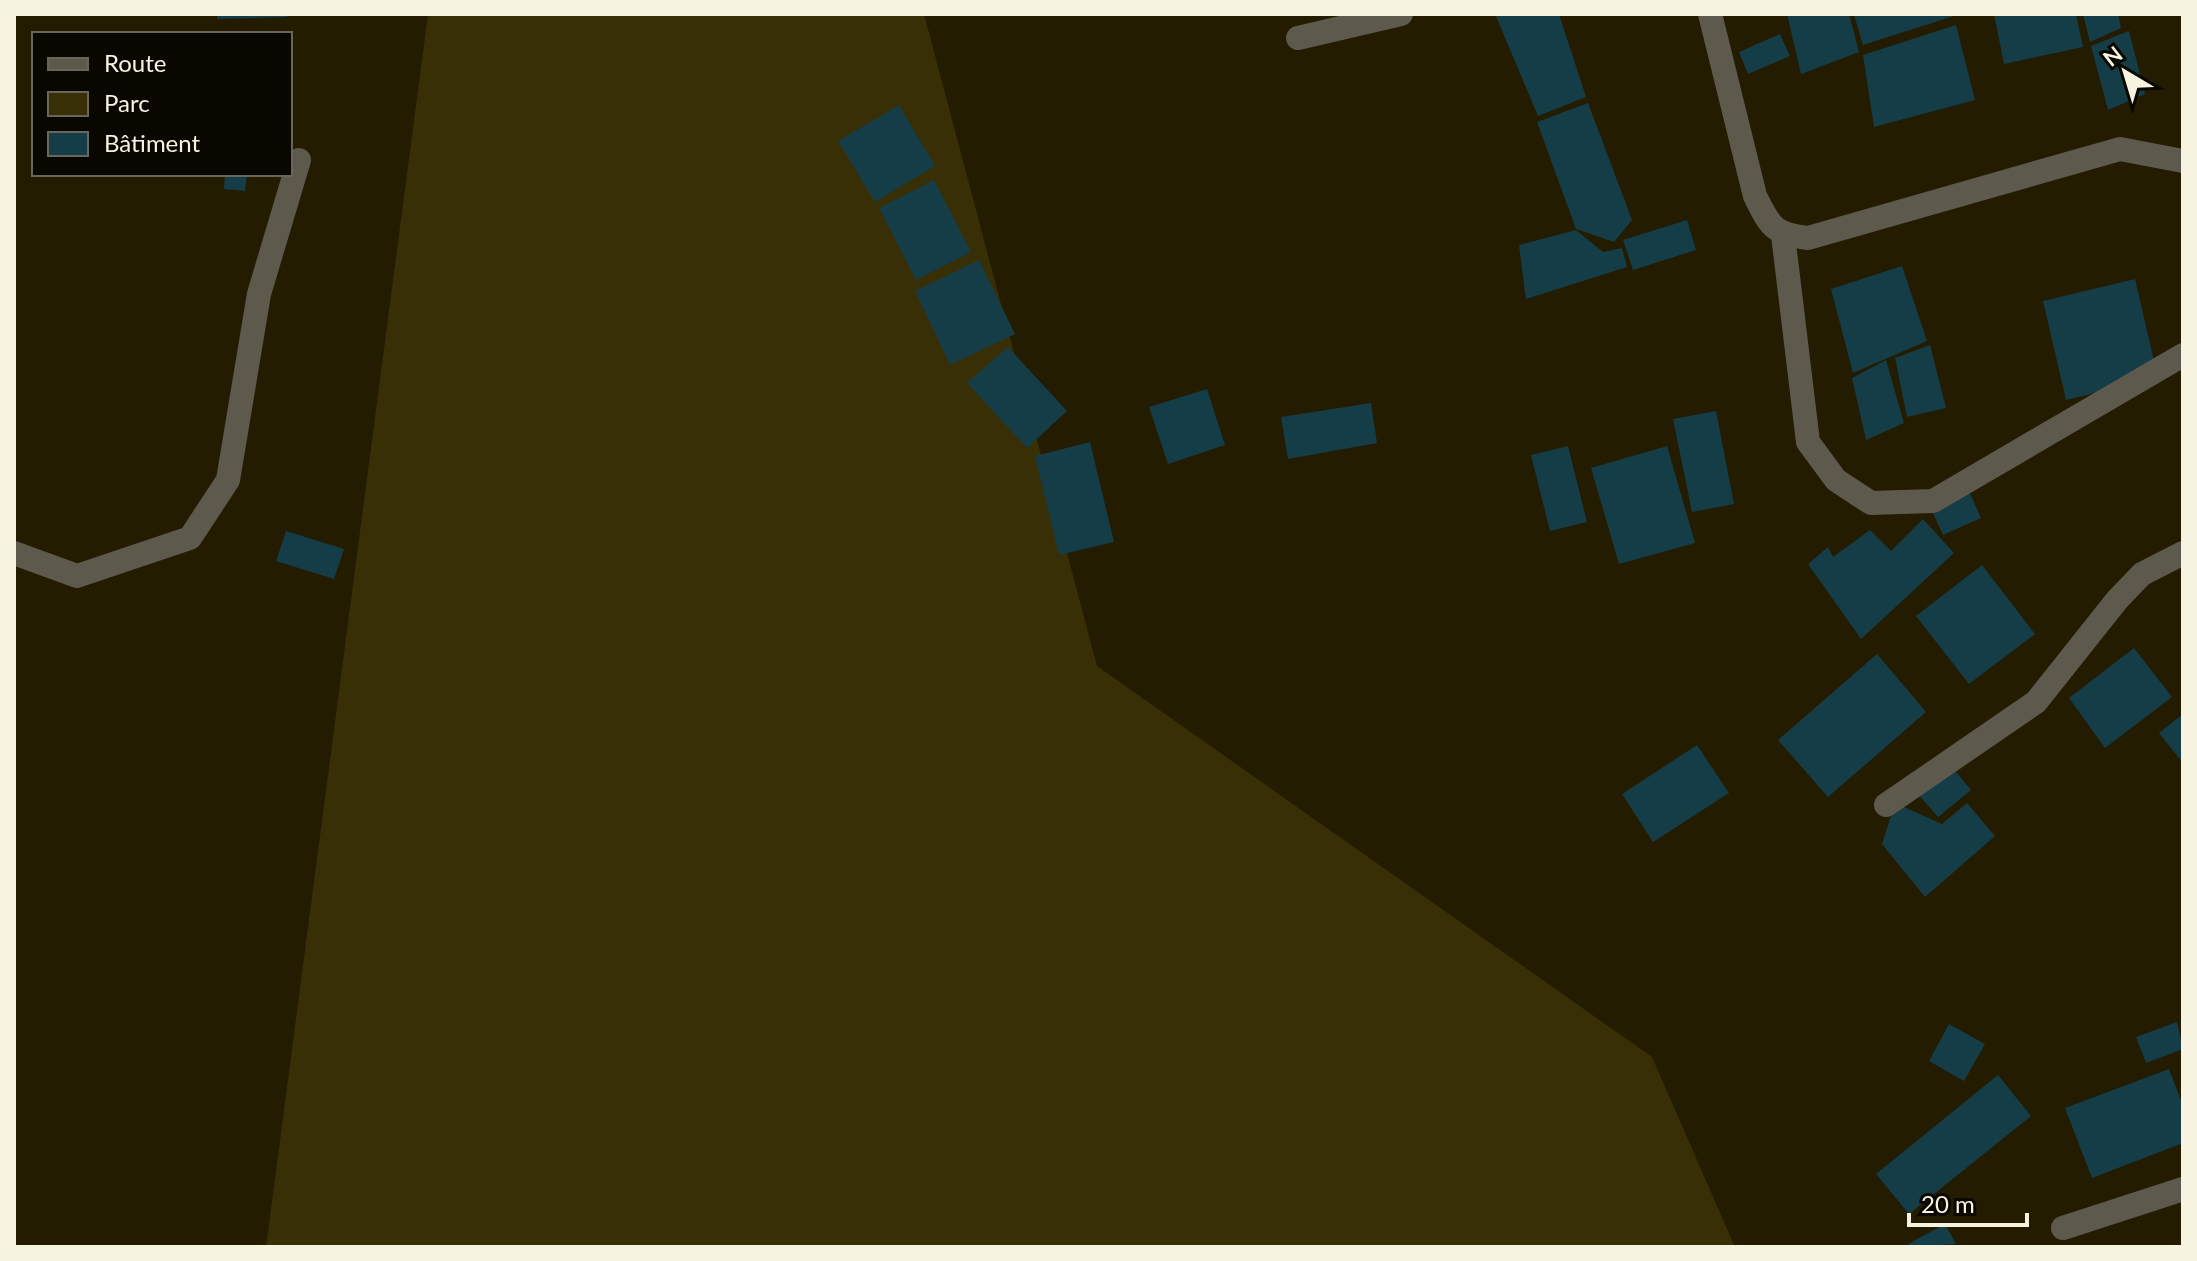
<svg xmlns="http://www.w3.org/2000/svg" width="2197" height="1261" font-family="Lato,sans-serif">
	<style>
		.green { fill: #382f06 }
		.building { fill: #153d47 }
		.lines { fill: none; stroke-linecap: round; stroke-linejoin: round }
		.street { stroke: #5d5a4d; stroke-width: 24 }
	</style>
	<rect width="100%" height="100%" fill="#231c00"/>
	<!-- green -->
	<polygon class="green" points="428,14 924,14 1097,666 1652,1057 1735,1247 266,1247"/>
	<!-- building -->
	<g class="building">
		<polygon points="217,14 287,14 287,17 217,19"/>
		<polygon points="1495,14 1559,14 1586,97 1538,116"/>
		<polygon points="1787,14 1849,14 1859,52 1801,74"/>
		<polygon points="1858,14 1957,14 1957,15 1863,45 1854,15"/>
		<polygon points="1994,14 2076,14 2083,47 2004,64"/>
		<polygon points="2083,14 2118,14 2121,28 2090,42"/>
		<polygon points="1956,25 1975,100 1874,127 1863,55"/>
		<polygon points="2129,31 2145,94 2108,110 2091,46"/>
		<polygon points="1780,34 1790,56 1748,74 1739,52"/>
		<polygon points="1588,103 1632,220 1614,242 1576,229 1537,122"/>
		<polygon points="899,105 935,166 875,202 838,141"/>
		<polygon points="225,174 247,174 245,191 224,189"/>
		<polygon points="934,180 971,252 916,280 879,208"/>
		<polygon points="1687,220 1696,250 1633,270 1623,240"/>
		<polygon points="1576,230 1603,252 1622,248 1627,267 1526,299 1519,245"/>
		<polygon points="979,260 1015,334 950,365 915,291"/>
		<polygon points="1902,266 1927,341 1853,373 1831,289"/>
		<polygon points="2135,279 2158,378 2066,400 2043,301"/>
		<polygon points="1930,345 1946,408 1907,417 1895,358"/>
		<polygon points="1008,347 1067,411 1027,448 967,383"/>
		<polygon points="1886,360 1904,423 1866,440 1852,378"/>
		<polygon points="1207,389 1225,445 1168,464 1149,407"/>
		<polygon points="1371,403 1377,443 1288,459 1281,417"/>
		<polygon points="1716,411 1734,504 1692,512 1673,419"/>
		<polygon points="1090,442 1114,542 1059,555 1035,456"/>
		<polygon points="1568,446 1587,522 1550,531 1531,455"/>
		<polygon points="1667,446 1695,543 1619,564 1591,468"/>
		<polygon points="1969,491 1981,518 1943,535 1931,509"/>
		<polygon points="1923,519 1954,553 1861,639 1808,564 1828,547 1833,557 1870,530 1891,551"/>
		<polygon points="286,531 344,549 334,579 276,561"/>
		<polygon points="1982,565 2035,634 1969,684 1916,616"/>
		<polygon points="2134,648 2172,697 2105,748 2069,698"/>
		<polygon points="1877,654 1926,712 1828,797 1778,740"/>
		<polygon points="2183,714 2183,763 2159,733"/>
		<polygon points="1697,745 1729,793 1653,842 1622,794"/>
		<polygon points="1952,767 1971,790 1938,817 1918,794"/>
		<polygon points="1895,803 1942,824 1967,803 1995,836 1925,897 1882,844"/>
		<polygon points="2177,1022 2183,1049 2146,1063 2136,1037"/>
		<polygon points="1949,1024 1985,1044 1964,1081 1929,1061"/>
		<polygon points="2169,1069 2183,1106 2183,1143 2092,1178 2065,1108"/>
		<polygon points="1998,1075 2031,1116 1909,1214 1876,1174"/>
		<polygon points="1945,1224 1956,1244 1909,1247 1908,1244"/>
	</g>
	<g class="lines">
		<!-- street -->
		<g class="street">
			<path d="M 1710,14 L 1755,196 C 1770,226 1773,234 1808,238 L 2120,149 L 2183,161"/>
			<polyline points="1298,38 1401,14"/>
			<polyline points="1783,235 1808,442 1836,480 1871,503 1933,501 2183,355"/>
			<polyline points="14,553 77,576 190,538 228,480 259,294 299,160"/>
			<polyline points="1886,805 2036,702 2117,600 2142,574 2183,553"/>
			<polyline points="2063,1228 2183,1189"/>
		</g>
	</g>
	<!-- border -->
	<rect width="2197" height="1261" fill="none" stroke="#f7f3e1" stroke-width="32"/>
	<!-- legend -->
	<rect x="32" y="32" width="260" height="144" fill="#090700" stroke="#68655a" stroke-width="2"/>
	<rect x="48" y="58" width="40" height="12" fill="#5d5a4d" stroke="#68655a" stroke-width="2"/>
	<text x="104" y="72" font-size="24" fill="#f7f3e1">Route</text>
	<rect x="48" y="92" width="40" height="24" fill="#382f06" stroke="#68655a" stroke-width="2"/>
	<text x="104" y="112" font-size="24" fill="#f7f3e1">Parc</text>
	<rect x="48" y="132" width="40" height="24" fill="#153d47" stroke="#68655a" stroke-width="2"/>
	<text x="104" y="152" font-size="24" fill="#f7f3e1">Bâtiment</text>
	<!-- north arrow -->
	<g transform="translate(2125 72) rotate(322)" stroke="#090700" stroke-width="6" paint-order="stroke">
	<path d="M0-6L14 30L0 20L-14 30Z" fill="#f7f3e1"/>
	<text y="-12" font-size="22" font-weight="bold" text-anchor="middle" fill="#f7f3e1">N</text>
	</g>
	<!-- scale -->
	<path d="M1909 1213v12h118v-12" fill="none" stroke="#f7f3e1" stroke-width="4"/>
	<text x="1921" y="1213" font-size="24" fill="#f7f3e1" stroke="#090700" stroke-width="6" paint-order="stroke">20 m</text>
</svg>
